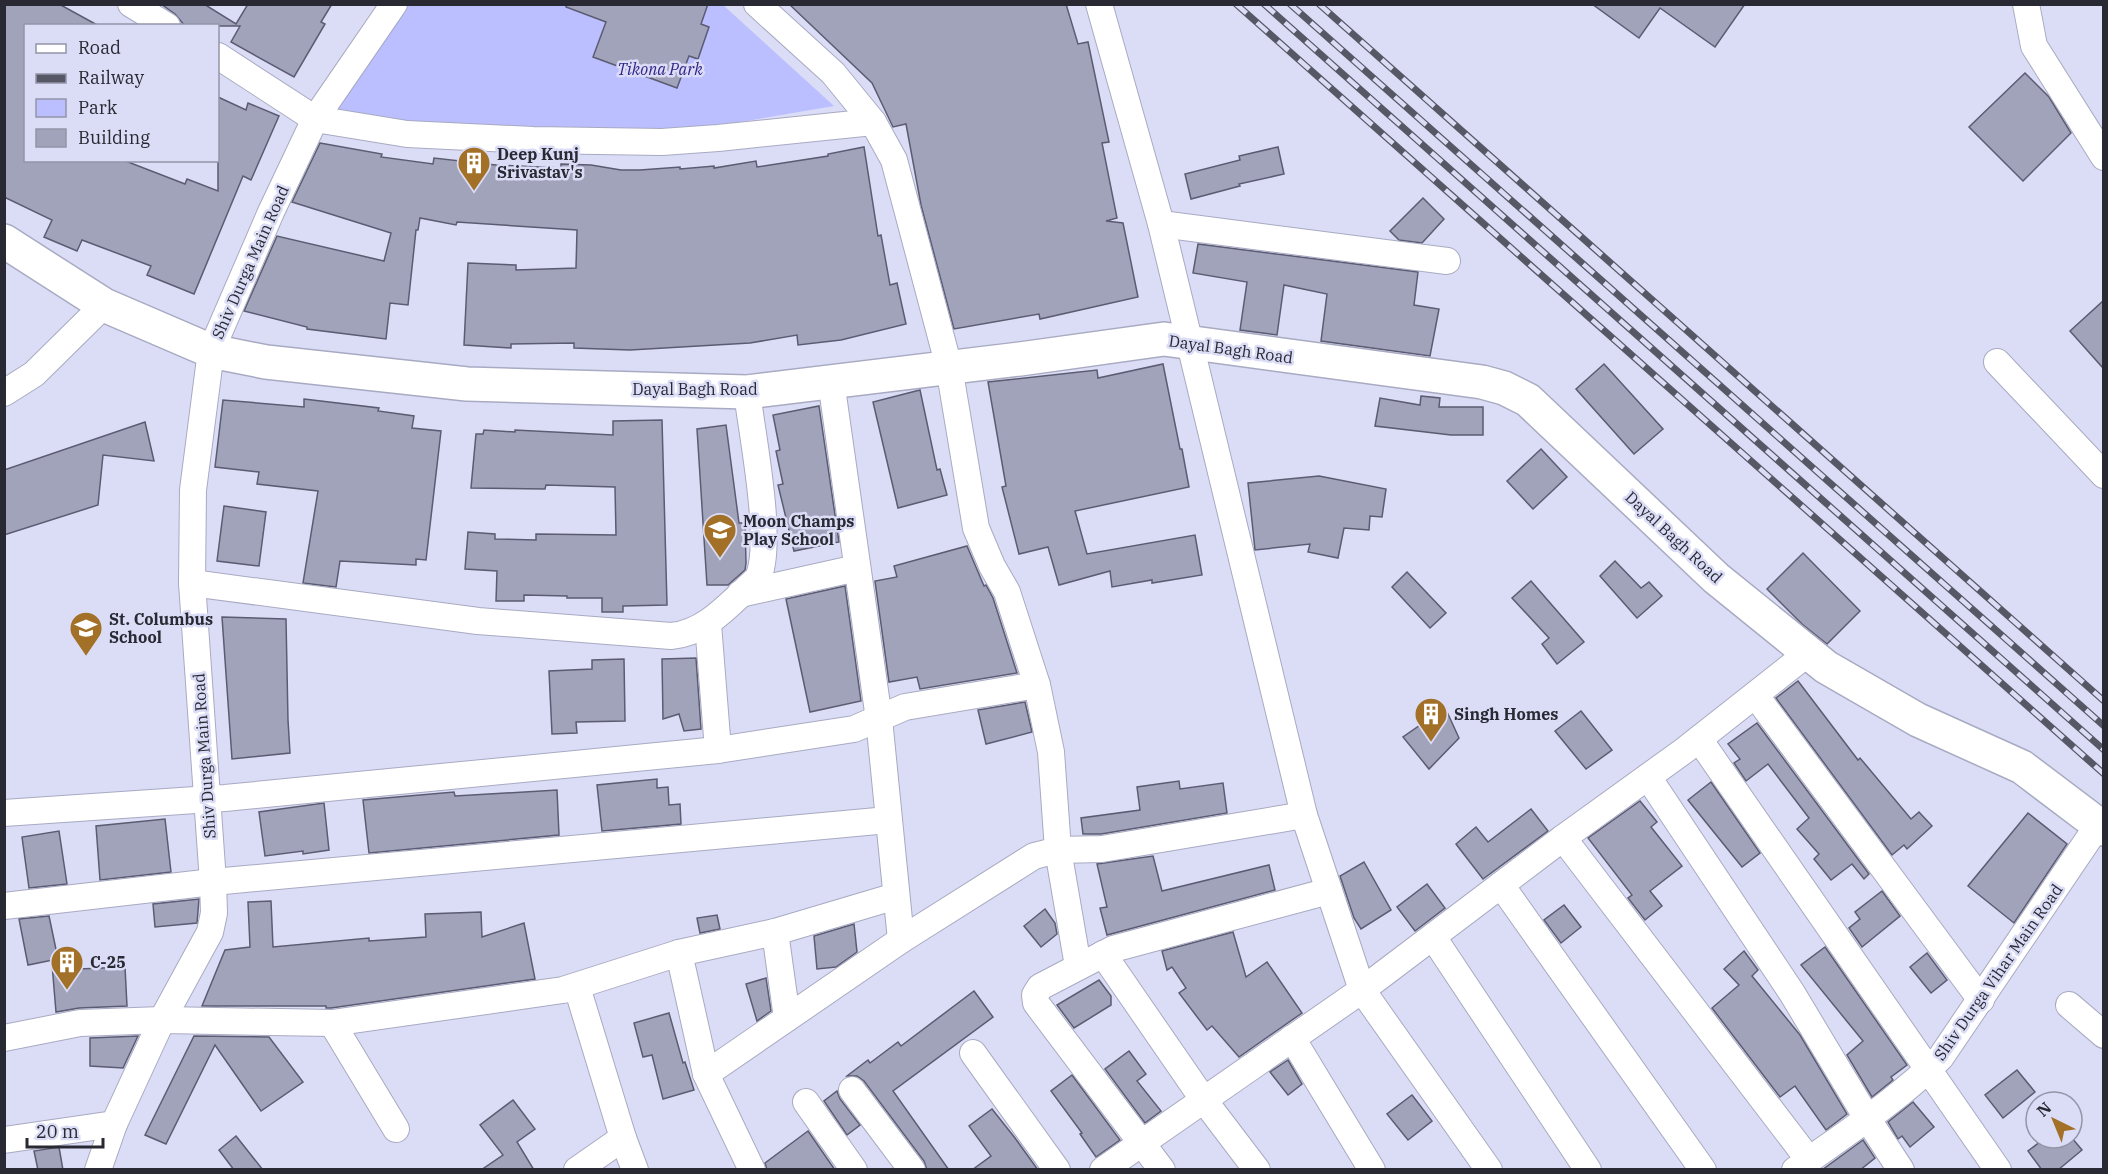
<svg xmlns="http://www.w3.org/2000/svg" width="2108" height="1174" font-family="'IBM Plex Serif',serif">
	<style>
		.green { fill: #bbbeff }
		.building { fill: #a1a3bb; stroke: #5b5c72; stroke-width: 1.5 }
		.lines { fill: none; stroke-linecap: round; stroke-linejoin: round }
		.street-casing { stroke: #a8aac2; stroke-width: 28 }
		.secondary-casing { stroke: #a8aac2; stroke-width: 36 }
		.street { stroke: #fff; stroke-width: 26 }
		.secondary { stroke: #fff; stroke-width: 33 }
		.rail-casing { stroke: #575866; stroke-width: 7 }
		.rail { stroke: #dbddf6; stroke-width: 4.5; stroke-dasharray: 14; stroke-linecap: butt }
		.labels { text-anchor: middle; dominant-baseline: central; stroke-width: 5; stroke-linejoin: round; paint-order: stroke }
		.park-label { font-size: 16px; font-style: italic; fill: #332488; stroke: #dbddf6 }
		.poi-label { font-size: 16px; font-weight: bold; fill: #282933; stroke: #dbddf6; text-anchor: start }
		.street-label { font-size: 16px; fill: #282933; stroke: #dbddf6 }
	</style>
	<rect width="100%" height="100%" fill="#dbddf6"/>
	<!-- green -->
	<polygon class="green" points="401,4 723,5 834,106 665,135 410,123 323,117"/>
	<!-- building -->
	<g class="building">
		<polygon points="4,4 59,4 99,26 26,26 26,160 123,160 185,184 187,179 218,191 218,97 246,110 248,103 279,116 251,180 243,176 194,294 147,275 151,266 82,240 77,251 44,237 52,220 4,197"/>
		<polygon points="161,4 204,4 236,24 248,4 332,4 321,22 325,24 294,77 231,42 240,26 185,26 175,14"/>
		<polygon points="566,4 708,4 701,24 709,27 698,59 689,56 677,88 593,57 606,22 566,7"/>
		<polygon points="789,4 1066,4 1078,44 1088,42 1109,142 1102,143 1117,218 1106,221 1123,223 1138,297 1040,319 1039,314 954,329 921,205 906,124 893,127 872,83"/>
		<polygon points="1592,4 1745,4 1715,47 1660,8 1639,38"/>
		<polygon points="2025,73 2049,97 2071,133 2023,181 1969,127"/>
		<polygon points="320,143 382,154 381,157 433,164 434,158 496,165 561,168 561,164 591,165 621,170 640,170 680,167 680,169 714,166 714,168 756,161 757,167 828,156 828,154 864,147 878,236 881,235 890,285 897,283 906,324 841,340 798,345 797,335 750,343 630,350 574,348 574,343 511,344 511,348 464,345 468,263 516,265 516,270 576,268 577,230 457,222 456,225 420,218 418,230 416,230 408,305 390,303 386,339 307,329 307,327 244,311 277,236 384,261 391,233 292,202"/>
		<polygon points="1278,147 1284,174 1239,184 1240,186 1191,199 1185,174 1240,160 1239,156"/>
		<polygon points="1423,198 1444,219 1422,243 1399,240 1390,231"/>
		<polygon points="1198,244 1418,272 1414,305 1439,309 1430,356 1321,341 1327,294 1284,285 1277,335 1240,330 1247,282 1193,273"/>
		<polygon points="2103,301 2103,368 2070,331"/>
		<polygon points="1163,364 1180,449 1182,449 1189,487 1075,511 1087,554 1195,535 1202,575 1152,583 1152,580 1112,587 1110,571 1059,585 1048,547 1019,554 1002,487 1006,486 988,382 1097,370 1098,378"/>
		<polygon points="1604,364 1663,429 1634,454 1576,389"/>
		<polygon points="920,390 937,470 940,469 947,495 898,508 873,402"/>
		<polygon points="1421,396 1440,398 1439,407 1483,407 1483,435 1451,435 1375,426 1380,398 1420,405"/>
		<polygon points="304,399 379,408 378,411 414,416 412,428 441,431 426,560 416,559 416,565 340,561 336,587 303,583 318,491 257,484 259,472 215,467 223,400 304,407"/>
		<polygon points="819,406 839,542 794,551 778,485 783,484 776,451 780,450 773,415"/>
		<polygon points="662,420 667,605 623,606 623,612 602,612 602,598 567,598 567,596 524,595 524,601 496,601 497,571 465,569 468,532 495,534 495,539 536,540 536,534 616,535 615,487 546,485 545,489 471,488 476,434 483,434 484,430 515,432 515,430 613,435 613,421"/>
		<polygon points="145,422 154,461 103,455 98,505 4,535 4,470"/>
		<polygon points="726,425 739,523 745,523 746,563 745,570 728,585 707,585 697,429"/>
		<polygon points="1541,449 1567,477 1533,509 1507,481"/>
		<polygon points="1319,476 1386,489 1382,517 1370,516 1369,530 1344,528 1338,558 1308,552 1310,544 1255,550 1248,483"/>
		<polygon points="224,506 266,512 259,566 217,561"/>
		<polygon points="967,546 984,586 986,585 993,598 1017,673 920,689 917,677 889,682 875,581 897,577 894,566"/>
		<polygon points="1803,553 1860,611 1827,644 1802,624 1767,589"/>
		<polygon points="1615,561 1641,588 1649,582 1662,596 1637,618 1600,576"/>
		<polygon points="1407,572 1446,613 1430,628 1392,587"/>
		<polygon points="1531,581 1584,642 1557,664 1542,644 1549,638 1512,598"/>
		<polygon points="845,586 861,701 810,712 786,599"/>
		<polygon points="222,617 286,619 288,720 290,753 232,759"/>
		<polygon points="696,658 701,729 684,731 679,714 663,719 662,659"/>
		<polygon points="624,659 625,721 576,722 577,733 552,734 549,671 592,669 592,660"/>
		<polygon points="1798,681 1858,760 1860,758 1911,819 1919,812 1932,826 1907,849 1904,845 1892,855 1776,698"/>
		<polygon points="1025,702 1032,732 986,744 978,710"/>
		<polygon points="1581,711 1612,750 1586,769 1555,731"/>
		<polygon points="1448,714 1459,738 1429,769 1403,737 1426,721 1430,727"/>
		<polygon points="1757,723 1869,874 1864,879 1852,864 1831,880 1814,859 1819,854 1797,829 1809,818 1768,764 1746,781 1734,763 1740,759 1728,744"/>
		<polygon points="657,779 657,788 668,787 669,805 680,804 681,824 602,831 597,785"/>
		<polygon points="1179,781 1180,789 1223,783 1227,813 1101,834 1083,834 1081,818 1140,810 1137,787"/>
		<polygon points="1711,782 1760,853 1742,867 1688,800"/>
		<polygon points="557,790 559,835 369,853 363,800 454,792 455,796"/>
		<polygon points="1640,801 1657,822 1651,827 1682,866 1650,891 1662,906 1645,920 1628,898 1632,895 1588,838"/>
		<polygon points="324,803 329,850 303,854 303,851 265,856 259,812"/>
		<polygon points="1531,809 1548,831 1483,879 1456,844 1476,827 1488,842"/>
		<polygon points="2028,813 2067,844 2014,923 1968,886"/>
		<polygon points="165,819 171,872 100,880 96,826"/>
		<polygon points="59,831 67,884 29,888 22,837"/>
		<polygon points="1153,856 1162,891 1269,865 1275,890 1107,935 1100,908 1107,907 1097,864"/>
		<polygon points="1364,862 1391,910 1361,929 1354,918 1340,876"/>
		<polygon points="1427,884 1445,908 1415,931 1397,907"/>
		<polygon points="1882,891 1900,916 1862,947 1849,928 1860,919 1855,912"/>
		<polygon points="199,899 197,923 155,927 153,904"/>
		<polygon points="271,901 273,947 369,938 369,941 426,937 425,914 481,912 482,937 524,923 535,979 331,1008 326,1008 326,1006 202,1006 225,950 250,947 248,902"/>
		<polygon points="1564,905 1581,927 1561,943 1544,920"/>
		<polygon points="1045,909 1055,923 1057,934 1041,947 1024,926"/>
		<polygon points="717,915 720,929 700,933 697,918"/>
		<polygon points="49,916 58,959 28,965 19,919"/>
		<polygon points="854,924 857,952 836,967 817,969 814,936"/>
		<polygon points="1233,932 1246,977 1267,962 1302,1013 1239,1057 1212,1026 1207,1030 1179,993 1186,988 1172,967 1167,970 1162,951"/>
		<polygon points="1825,947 1907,1065 1891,1077 1893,1080 1872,1097 1847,1055 1863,1041 1801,965"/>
		<polygon points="1744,951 1758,970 1752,976 1800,1035 1847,1114 1826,1130 1795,1086 1780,1097 1712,1008 1739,985 1724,969"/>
		<polygon points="1927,953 1947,980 1931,993 1910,967"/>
		<polygon points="79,960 79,969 125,967 127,1006 79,1008 56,1012 52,964"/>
		<polygon points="766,978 771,1011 757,1021 746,984"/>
		<polygon points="1099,980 1111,996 1111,1005 1074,1028 1057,1005"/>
		<polygon points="974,991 993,1017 893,1091 949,1170 927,1170 924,1161 864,1081 857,1076 847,1076 868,1060 870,1063 898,1042 901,1046"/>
		<polygon points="669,1013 683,1063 685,1062 694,1090 663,1099 652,1055 643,1057 634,1023"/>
		<polygon points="138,1036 123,1068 90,1066 90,1038"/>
		<polygon points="194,1036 269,1037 303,1082 261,1111 215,1045 166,1144 145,1135"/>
		<polygon points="1129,1051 1146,1074 1137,1081 1161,1111 1145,1123 1105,1069"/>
		<polygon points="1288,1060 1302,1084 1288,1095 1270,1072"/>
		<polygon points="2017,1070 2035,1092 2003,1118 1985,1095"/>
		<polygon points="1072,1075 1120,1140 1096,1157 1080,1134 1082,1133 1051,1091"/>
		<polygon points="837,1091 840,1099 860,1125 847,1135 824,1101"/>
		<polygon points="1412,1095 1432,1121 1408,1140 1387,1114"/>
		<polygon points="513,1100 535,1129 517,1142 534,1170 481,1170 503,1155 480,1125"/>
		<polygon points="1913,1102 1934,1127 1910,1147 1902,1136 1898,1139 1888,1122"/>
		<polygon points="992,1109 1015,1138 1038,1170 972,1170 991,1156 969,1126"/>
		<polygon points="808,1131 835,1170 767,1170 765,1163"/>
		<polygon points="236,1136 263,1170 234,1170 219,1150"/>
		<polygon points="2045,1138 2072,1138 2082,1150 2058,1170 2042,1170 2028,1151"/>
		<polygon points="1863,1140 1875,1158 1860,1170 1822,1170"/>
		<polygon points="59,1147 63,1170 38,1170 34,1151"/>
	</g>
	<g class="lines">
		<!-- street casing -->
		<g class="street-casing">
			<g id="street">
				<polyline points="131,4 167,26"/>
				<polyline points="757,4 833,73 873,122 894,160 949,367 976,528 992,566 1007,592 1037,685 1051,752 1058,850 1078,966"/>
				<polyline points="1099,4 1161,224 1304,815 1362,990 1489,1170"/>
				<polyline points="2026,4 2034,46 2104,157"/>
				<polyline points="218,56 315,119 407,134 533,140 662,142 718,138 873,122"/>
				<polyline points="1161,224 1447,261"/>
				<polyline points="1997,362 2104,475"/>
				<polyline points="831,381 879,719 901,940"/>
				<polyline points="4,393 34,374 104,305"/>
				<path d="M 192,583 L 478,621 L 671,636 C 707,633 732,601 758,578 C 774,542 752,435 747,392"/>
				<polyline points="740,594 857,568"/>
				<polyline points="708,624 718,750"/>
				<polyline points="1756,696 1981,1000"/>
				<polyline points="1699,739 1998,1170"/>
				<polyline points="1648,777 1792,993 1867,1118 1901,1170"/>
				<polyline points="4,813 225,798 718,750 854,729 905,707 1037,685"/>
				<polyline points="1563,838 1809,1160"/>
				<polyline points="1501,885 1703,1170"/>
				<polyline points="4,906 213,882 888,820"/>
				<polyline points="775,932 787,1018"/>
				<polyline points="1433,937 1588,1170"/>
				<polyline points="679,953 706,1074 752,1170"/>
				<polyline points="1103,954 1203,1099 1257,1170"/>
				<polyline points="577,987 623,1138 635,1170"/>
				<polyline points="2069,1005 2104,1035"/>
				<polyline points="332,1023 396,1129"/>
				<polyline points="4,1038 80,1023 162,1020 332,1023 563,990 679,953 775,932 896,896"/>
				<polyline points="1292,1038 1372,1170"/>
				<polyline points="973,1053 1057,1170"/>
				<polyline points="706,1074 901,940 1034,856 1058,850 1102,849 1304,815"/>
				<polyline points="852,1090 912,1170"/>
				<polyline points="806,1102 854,1170"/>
				<polyline points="4,1140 114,1124"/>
				<polyline points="98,1170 114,1124 162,1020 210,932 214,913 213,882 192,583 193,490 211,351 271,212 315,119 394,4"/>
				<polyline points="577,1170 623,1138"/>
				<polyline points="1103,1170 1362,990 1563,838 1685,750 1808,653"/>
				<polyline points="1162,1170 1036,1003 1035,995 1040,987 1113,949 1329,891"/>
				<path d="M 1795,1170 C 1845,1134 1898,1100 1941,1057 L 2098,825"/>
			</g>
		</g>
		<!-- secondary casing -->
		<g class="secondary-casing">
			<polyline id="secondary" points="4,241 104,305 211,351 266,362 467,384 747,392 1020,359 1164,339 1482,382 1504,388 1528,400 1716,578 1826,667 1918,720 2022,767 2104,829"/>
		</g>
		<!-- street -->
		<use href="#street" class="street"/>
		<!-- secondary -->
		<use href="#secondary" class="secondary"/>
		<!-- rail casing -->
		<g class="rail-casing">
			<g id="rail">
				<polyline points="1236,4 2104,774"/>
				<polyline points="1264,4 2104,750"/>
				<polyline points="1290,4 2104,726"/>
				<polyline points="1319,4 2104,701"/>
			</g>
		</g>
		<!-- rail -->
		<use href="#rail" class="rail"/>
	</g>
	<!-- icons -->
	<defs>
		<g id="building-pin" transform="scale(1.725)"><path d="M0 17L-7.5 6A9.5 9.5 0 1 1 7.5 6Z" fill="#a37028" stroke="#dbddf6"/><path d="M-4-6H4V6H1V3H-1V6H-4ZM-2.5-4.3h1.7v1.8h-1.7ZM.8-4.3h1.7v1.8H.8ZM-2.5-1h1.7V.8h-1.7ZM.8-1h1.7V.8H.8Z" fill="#fff"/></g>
		<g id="school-pin" transform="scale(1.725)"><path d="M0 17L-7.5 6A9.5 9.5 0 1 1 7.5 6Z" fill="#a37028" stroke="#dbddf6"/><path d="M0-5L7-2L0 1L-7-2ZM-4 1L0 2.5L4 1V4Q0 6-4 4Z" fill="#fff"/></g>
	</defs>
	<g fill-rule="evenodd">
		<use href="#building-pin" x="474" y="163"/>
		<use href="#school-pin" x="720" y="530"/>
		<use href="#school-pin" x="86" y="628"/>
		<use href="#building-pin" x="1431" y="714"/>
		<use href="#building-pin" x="67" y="962"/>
	</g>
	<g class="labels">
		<!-- park labels -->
		<g class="park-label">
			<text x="660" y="69">Tikona Park</text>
		</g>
		<!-- poi labels -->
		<g class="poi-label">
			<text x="497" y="154">Deep Kunj<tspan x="497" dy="18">Srivastav's</tspan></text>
			<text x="743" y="521">Moon Champs<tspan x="743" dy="18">Play School</tspan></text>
			<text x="109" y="619">St. Columbus<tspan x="109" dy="18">School</tspan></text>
			<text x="1454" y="714">Singh Homes</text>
			<text x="90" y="962">C-25</text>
		</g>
		<!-- street labels -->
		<g class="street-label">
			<text transform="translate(250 262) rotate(-66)">Shiv Durga Main Road</text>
			<text transform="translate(1231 349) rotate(8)">Dayal Bagh Road</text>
			<text x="695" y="389">Dayal Bagh Road</text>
			<text transform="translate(1674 537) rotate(43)">Dayal Bagh Road</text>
			<text transform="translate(204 756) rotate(-94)">Shiv Durga Main Road</text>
			<text transform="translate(1998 972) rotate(-55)">Shiv Durga Vihar Main Road</text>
		</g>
	</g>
	<!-- border -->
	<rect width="2108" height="1174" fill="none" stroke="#282933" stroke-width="12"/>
	<!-- legend -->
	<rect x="24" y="24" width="195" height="138" fill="#dbddf6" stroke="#9395a8" stroke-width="1.5"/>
	<rect x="36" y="44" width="30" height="9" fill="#ffffff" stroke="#9395a8" stroke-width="1.5"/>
	<text x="78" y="54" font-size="18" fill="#282933">Road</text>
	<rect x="36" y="74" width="30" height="9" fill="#575866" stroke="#9395a8" stroke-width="1.5"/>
	<text x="78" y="84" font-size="18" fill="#282933">Railway</text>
	<rect x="36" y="99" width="30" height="18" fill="#bbbeff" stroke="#9395a8" stroke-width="1.5"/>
	<text x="78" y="114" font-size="18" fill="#282933">Park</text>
	<rect x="36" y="129" width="30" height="18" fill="#a1a3bb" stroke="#9395a8" stroke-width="1.5"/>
	<text x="78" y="144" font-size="18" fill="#282933">Building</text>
	<!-- north arrow -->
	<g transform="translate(2054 1120) rotate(317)"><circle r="28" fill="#dbddf6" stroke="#9395a8" stroke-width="1.5"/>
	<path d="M0-4.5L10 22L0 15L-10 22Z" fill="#a37028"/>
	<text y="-9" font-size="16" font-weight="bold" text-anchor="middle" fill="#282933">N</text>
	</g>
	<!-- scale -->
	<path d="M27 1138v9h76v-9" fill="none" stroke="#282933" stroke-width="3"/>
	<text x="36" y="1138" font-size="18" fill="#282933" stroke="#dbddf6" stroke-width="4.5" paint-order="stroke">20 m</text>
</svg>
